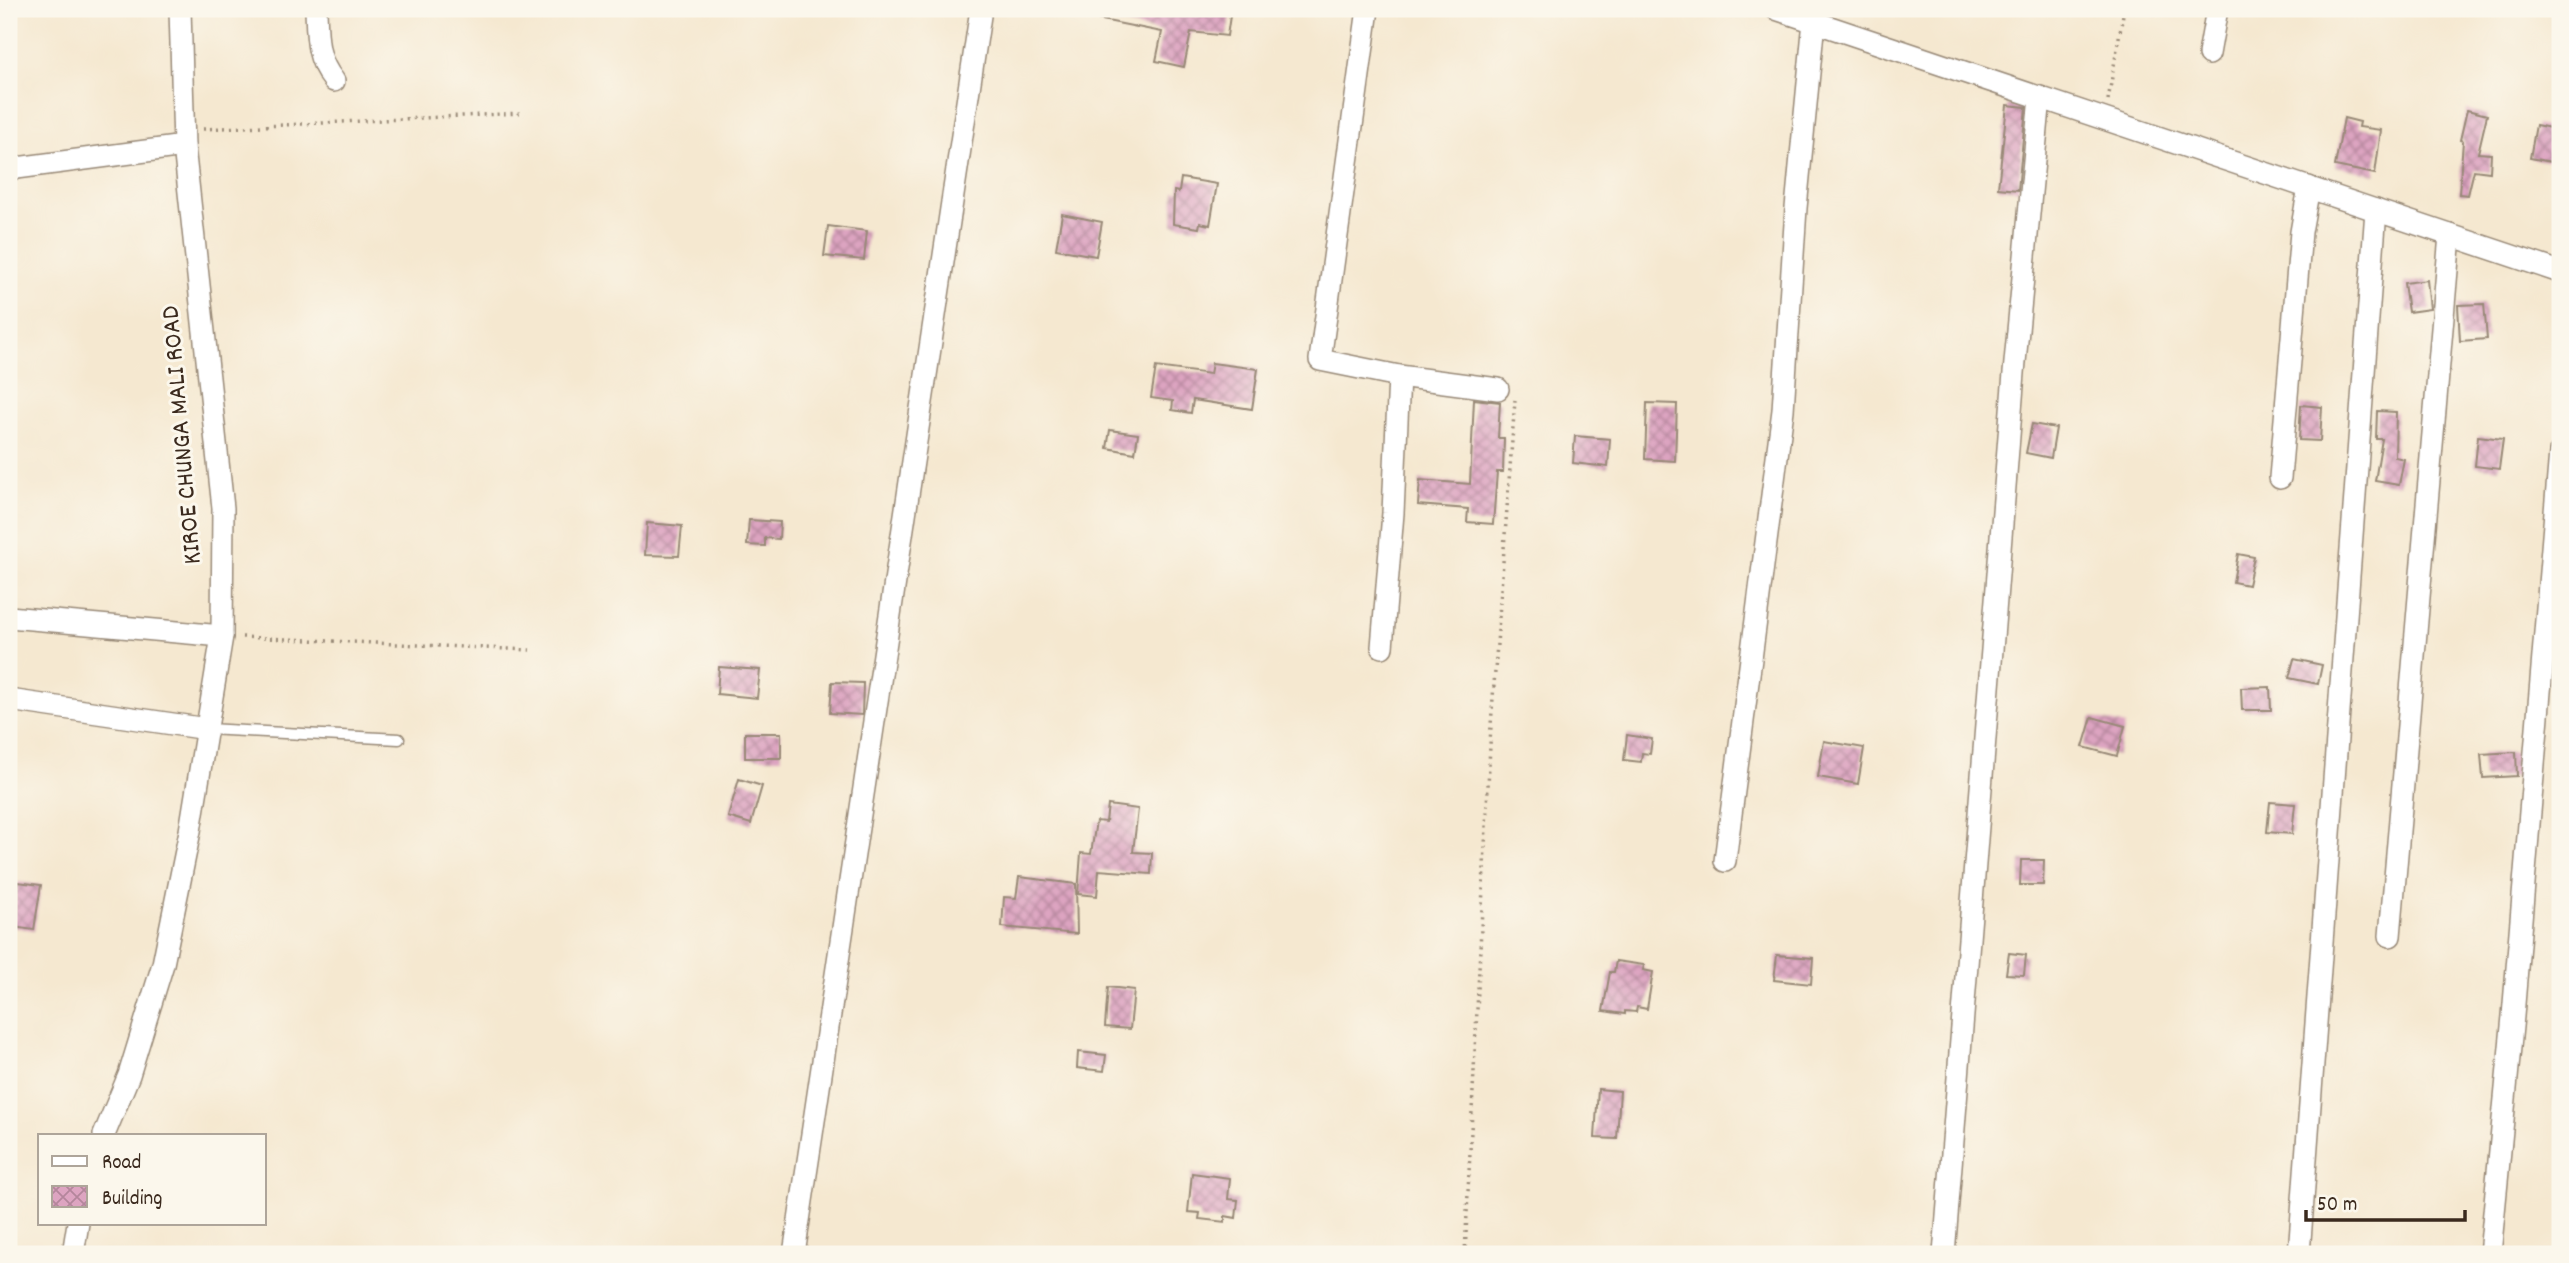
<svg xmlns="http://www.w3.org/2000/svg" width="2569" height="1263" font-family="Dekko,sans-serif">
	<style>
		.building { fill: url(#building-cross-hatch) }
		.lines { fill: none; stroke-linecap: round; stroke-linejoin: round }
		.service-casing { stroke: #988977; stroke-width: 13 }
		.minor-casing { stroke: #988977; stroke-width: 24 }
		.path { stroke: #988977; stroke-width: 3.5; stroke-dasharray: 2 5; stroke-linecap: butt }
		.service { stroke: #fff; stroke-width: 10 }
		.minor { stroke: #fff; stroke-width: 21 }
		.labels { text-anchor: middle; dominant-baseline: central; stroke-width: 6; stroke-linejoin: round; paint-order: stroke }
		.street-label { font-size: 26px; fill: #3b2a1e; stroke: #fbf7ec }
	</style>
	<defs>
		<pattern id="building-cross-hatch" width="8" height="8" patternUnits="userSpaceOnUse" patternTransform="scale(1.75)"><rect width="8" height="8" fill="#dda4c1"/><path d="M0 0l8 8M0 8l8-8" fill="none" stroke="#b4869c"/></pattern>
	</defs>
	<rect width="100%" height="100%" fill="#fbf7ec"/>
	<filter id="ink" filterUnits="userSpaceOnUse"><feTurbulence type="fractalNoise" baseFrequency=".0143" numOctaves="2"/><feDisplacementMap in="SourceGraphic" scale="14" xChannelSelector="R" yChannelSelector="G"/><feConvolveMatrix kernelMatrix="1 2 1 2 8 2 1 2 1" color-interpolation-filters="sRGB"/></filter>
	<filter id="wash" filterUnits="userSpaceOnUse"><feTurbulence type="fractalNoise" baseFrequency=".00686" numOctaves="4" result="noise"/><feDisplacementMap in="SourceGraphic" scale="28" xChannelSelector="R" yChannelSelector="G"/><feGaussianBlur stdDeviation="1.57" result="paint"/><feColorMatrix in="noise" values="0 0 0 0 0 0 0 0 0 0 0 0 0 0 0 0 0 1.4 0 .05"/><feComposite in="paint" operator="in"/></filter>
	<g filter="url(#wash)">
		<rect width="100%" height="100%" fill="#f5e8d0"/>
		<g id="blocks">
			<!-- building -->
			<g class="building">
				<polygon points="1088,9 1231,9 1227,36 1191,32 1184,67 1156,61 1162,32 1087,17"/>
				<polygon points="2007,105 2026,107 2018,190 1998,188"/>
				<polygon points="2467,110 2487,115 2478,153 2491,154 2490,172 2474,170 2468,195 2459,194 2463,141 2460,140"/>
				<polygon points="2344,118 2360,122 2359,127 2381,130 2375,174 2335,166"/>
				<polygon points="2536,125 2560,130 2557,163 2530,158"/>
				<polygon points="1181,178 1217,184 1210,225 1200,223 1199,228 1173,224 1174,191 1179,192"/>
				<polygon points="1062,214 1102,222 1096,256 1056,249"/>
				<polygon points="828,226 867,231 864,260 824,256"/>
				<polygon points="2427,280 2430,309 2408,312 2404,283"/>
				<polygon points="2484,304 2487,339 2460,341 2458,305"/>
				<polygon points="1212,363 1258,369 1252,409 1193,400 1191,413 1172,410 1173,401 1151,398 1156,367 1210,374"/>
				<polygon points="1474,399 1500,402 1498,438 1504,438 1503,472 1497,472 1493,524 1467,522 1468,509 1418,505 1420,480 1470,484"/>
				<polygon points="1647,403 1677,404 1675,461 1645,459"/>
				<polygon points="2301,405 2322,407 2320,441 2299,440"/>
				<polygon points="2377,411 2396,412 2395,457 2404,459 2399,485 2375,481 2382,439 2376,439"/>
				<polygon points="2032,424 2056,428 2051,458 2026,453"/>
				<polygon points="1110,430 1138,434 1135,453 1107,448"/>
				<polygon points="1575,436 1610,439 1608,467 1573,463"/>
				<polygon points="2478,436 2503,439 2499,469 2475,466"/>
				<polygon points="749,520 780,522 779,539 765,538 765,546 747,545"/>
				<polygon points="647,523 682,526 679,556 645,555"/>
				<polygon points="2238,554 2254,557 2248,585 2233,582"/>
				<polygon points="2294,659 2322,665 2318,684 2289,678"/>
				<polygon points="719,667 760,670 757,698 717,694"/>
				<polygon points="832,682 863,683 862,715 830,713"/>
				<polygon points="2270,687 2271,710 2242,710 2241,688"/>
				<polygon points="2092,717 2125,726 2117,756 2083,747"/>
				<rect x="745" y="733" width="36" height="25"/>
				<polygon points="1627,735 1652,739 1650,754 1642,753 1641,762 1624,760"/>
				<polygon points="1824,741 1864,748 1858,784 1818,777"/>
				<polygon points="2516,752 2517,776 2483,778 2481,754"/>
				<polygon points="739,779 762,786 751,824 728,817"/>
				<polygon points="2270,802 2295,804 2292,834 2267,832"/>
				<polygon points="1108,805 1138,809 1133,852 1152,853 1151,874 1099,870 1097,896 1078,894 1081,853 1091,854 1096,821 1106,822"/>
				<polygon points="2021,860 2044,860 2043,885 2020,885"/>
				<polygon points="1019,877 1076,884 1077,934 1002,927 1004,897 1016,898"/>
				<polygon points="18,882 41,885 34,930 12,927"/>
				<polygon points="2009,953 2026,955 2024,975 2006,974"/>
				<polygon points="1777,955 1813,958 1811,984 1774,980"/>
				<polygon points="1616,961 1644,965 1643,970 1653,972 1647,1009 1637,1007 1636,1012 1625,1011 1625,1014 1603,1011 1610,972 1614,972"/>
				<polygon points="1108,987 1134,990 1130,1029 1105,1027"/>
				<polygon points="1078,1052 1106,1055 1104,1071 1077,1068"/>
				<polygon points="1598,1089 1620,1091 1617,1139 1595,1138"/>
				<polygon points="1192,1173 1230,1178 1228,1199 1238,1200 1236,1218 1225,1216 1225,1222 1199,1219 1200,1213 1188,1212"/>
			</g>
		</g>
	</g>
	<g filter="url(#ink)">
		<use href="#blocks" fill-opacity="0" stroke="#988977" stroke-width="2"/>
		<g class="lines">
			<!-- service casing -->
			<g class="service-casing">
				<polyline id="service" points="207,729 399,739"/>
			</g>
			<!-- minor casing -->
			<g class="minor-casing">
				<g id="minor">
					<path d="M 316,9 C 317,37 316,59 334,81"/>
					<polyline points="1368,9 1320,360 1399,376 1498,389"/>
					<polyline points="1776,9 2560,272"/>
					<polyline points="2209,54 2217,9"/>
					<polyline points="9,169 184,146"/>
					<polyline points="2280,478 2301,232 2309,187"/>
					<polyline points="9,617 222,636"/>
					<polyline points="1382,647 1393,513 1399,376"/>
					<polyline points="9,700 207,729"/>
					<polyline points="1725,861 1783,410 1796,208 1814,21"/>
					<polyline points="2390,936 2450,235"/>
					<polyline points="104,1135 129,1075 163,964 190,831 222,636 223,508 184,146 180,9"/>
					<polyline points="73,1254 78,1223"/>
					<polyline points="794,1254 981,9"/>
					<polyline points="1944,1254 2014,373 2040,97"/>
					<polyline points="2299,1254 2376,210"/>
					<polyline points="2490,1254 2513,1016 2560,452"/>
				</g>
			</g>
			<!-- path -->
			<g class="path">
				<polyline points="2108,100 2124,9"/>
				<polyline points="203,129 521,113"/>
				<polyline points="242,637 530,650"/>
				<polyline points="1465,1254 1491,725 1515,400"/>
			</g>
			<!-- service -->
			<use href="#service" class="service"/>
			<!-- minor -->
			<use href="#minor" class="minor"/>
		</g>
	</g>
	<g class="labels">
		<!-- street labels -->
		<g class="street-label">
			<text transform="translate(183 435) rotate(-95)">KIROE CHUNGA MALI ROAD</text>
		</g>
	</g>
	<!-- margin -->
	<rect width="2569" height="1263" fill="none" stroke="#fbf7ec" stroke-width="35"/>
	<!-- legend -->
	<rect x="38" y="1134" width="228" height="91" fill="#fbf7ec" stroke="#aea59a" stroke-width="2"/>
	<rect x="52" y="1156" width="35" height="10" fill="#ffffff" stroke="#aea59a" stroke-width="2"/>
	<text x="102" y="1168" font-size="21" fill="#3b2a1e">Road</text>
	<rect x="52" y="1186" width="35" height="21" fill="url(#building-cross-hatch)" stroke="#aea59a" stroke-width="2"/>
	<text x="102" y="1204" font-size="21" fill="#3b2a1e">Building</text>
	<!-- scale -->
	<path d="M2306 1210v10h159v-10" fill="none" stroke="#3b2a1e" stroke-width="3.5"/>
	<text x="2317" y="1210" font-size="21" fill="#3b2a1e" stroke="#fbf7ec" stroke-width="5" paint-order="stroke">50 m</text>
</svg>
